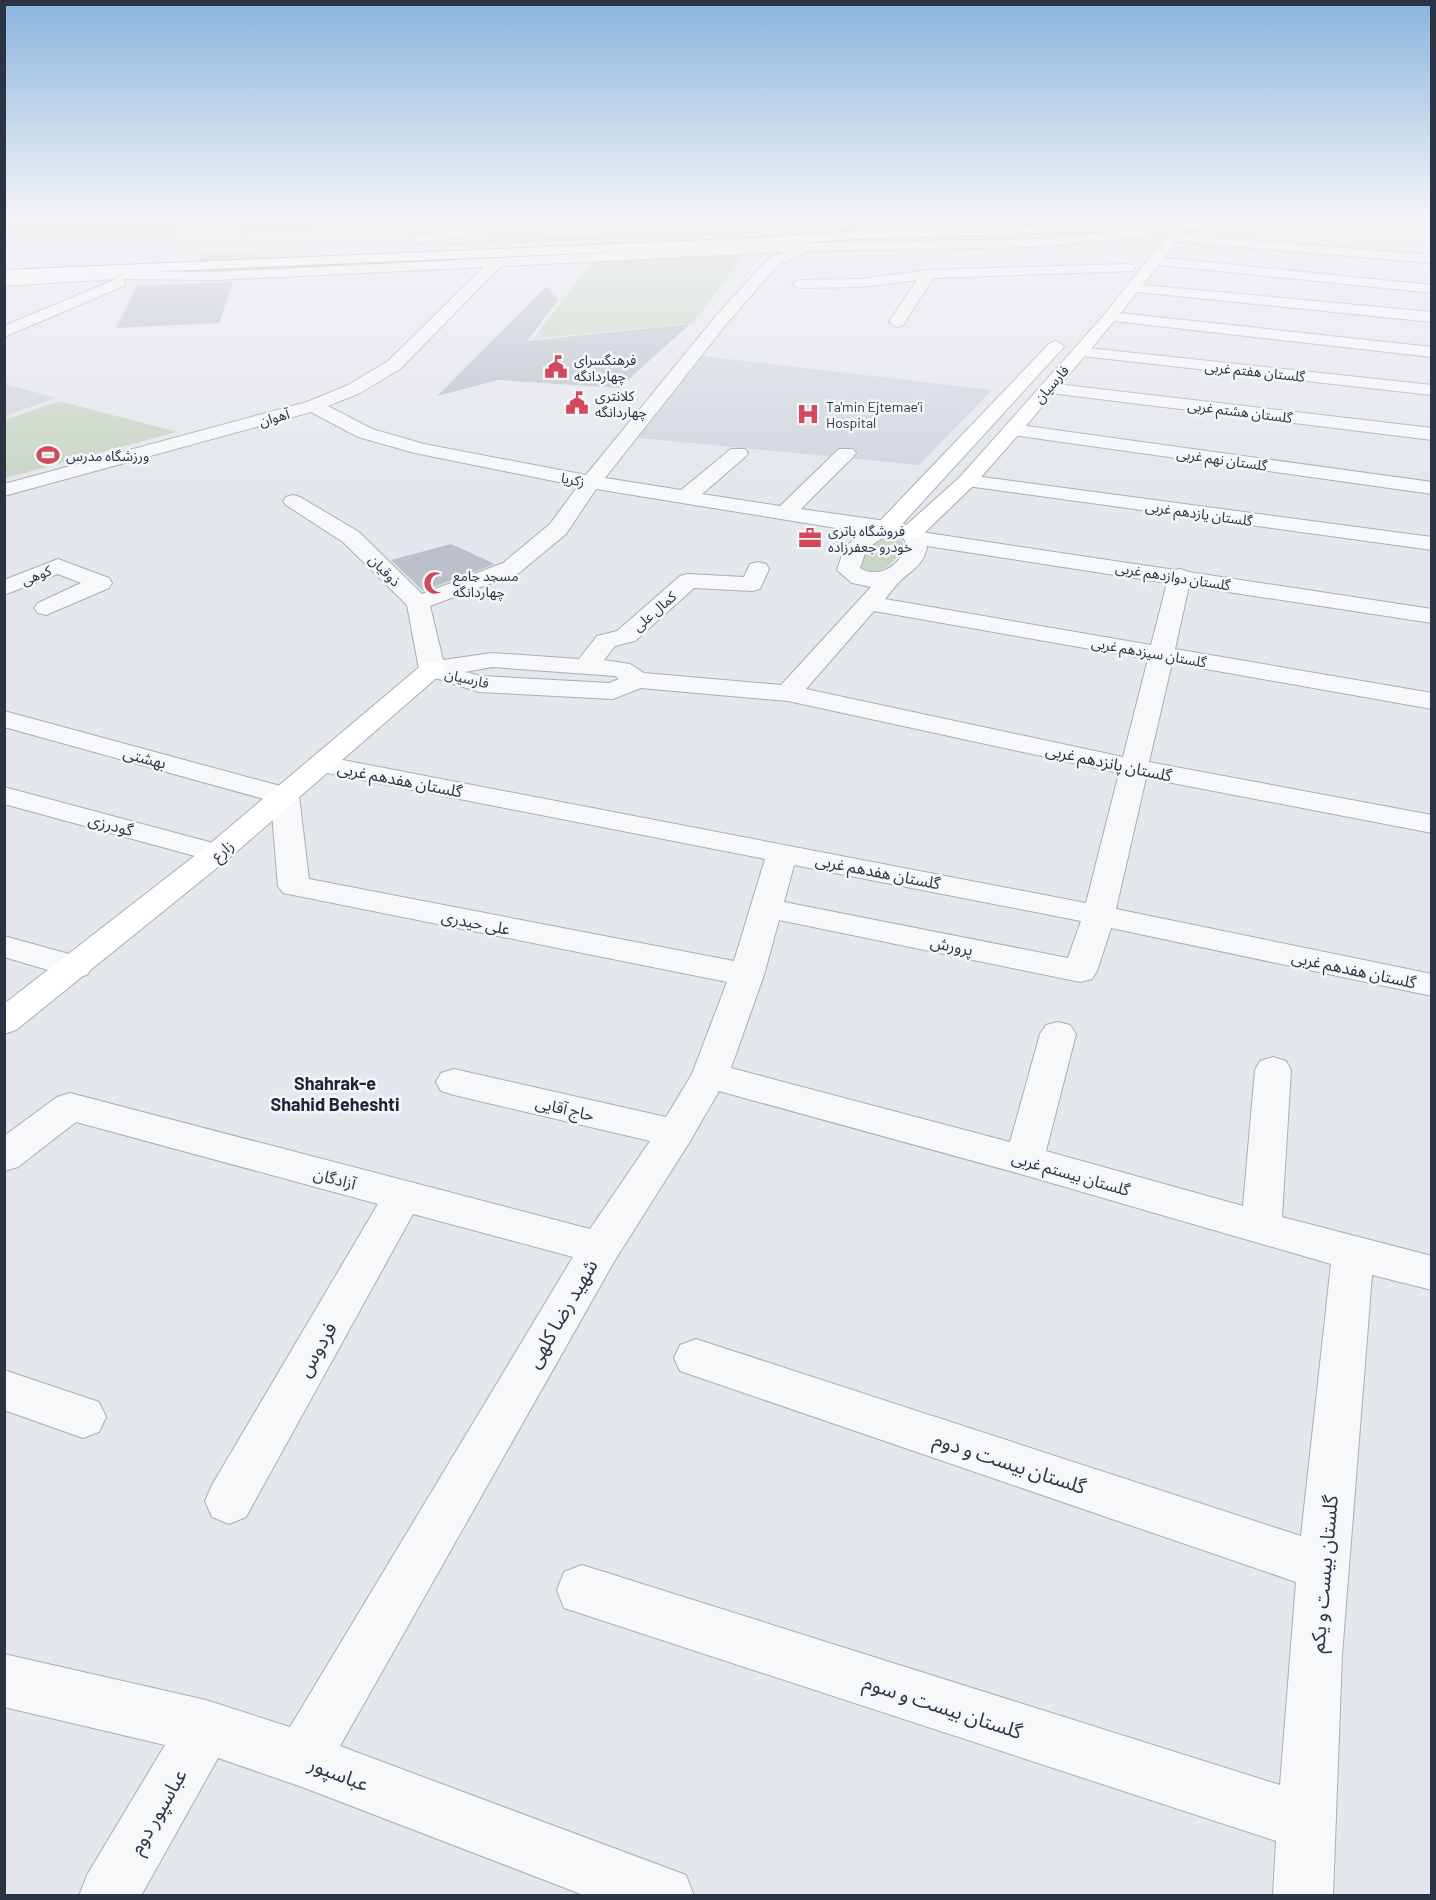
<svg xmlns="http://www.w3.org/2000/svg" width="1436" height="1900" font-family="Barlow,'Noto Sans Arabic',sans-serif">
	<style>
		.built { fill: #d2d6de }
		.green { fill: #c9d6c5 }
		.building { fill: #bbc0ca }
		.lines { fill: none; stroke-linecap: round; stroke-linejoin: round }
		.street-casing { stroke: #a9aeb7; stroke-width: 2 }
		.secondary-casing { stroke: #a9aeb7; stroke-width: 2 }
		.highway-casing { stroke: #8b94a3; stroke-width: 2 }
		.street { fill: #f7f8fa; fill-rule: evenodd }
		.secondary { fill: #fff; fill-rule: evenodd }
		.highway { fill: #fff; fill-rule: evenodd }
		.labels { text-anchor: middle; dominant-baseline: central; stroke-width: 5; stroke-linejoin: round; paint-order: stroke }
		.far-poi-label { font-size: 14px; fill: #2b3445; stroke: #f4f6f9; text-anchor: start }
		.far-street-label { font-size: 14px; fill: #2b3445; stroke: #f4f6f9 }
		.street-label { font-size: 16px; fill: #2b3445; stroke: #f4f6f9 }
		.neighbourhood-label { font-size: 18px; font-weight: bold; fill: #1d2536; stroke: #f4f6f9 }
		.near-street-label { font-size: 20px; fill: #2b3445; stroke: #f4f6f9 }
	</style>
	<rect width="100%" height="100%" fill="#e4e7ec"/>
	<!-- built -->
	<g class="built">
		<polygon points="5,215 673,215 238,233 242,220 177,222 167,243 5,252"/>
		<polygon points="693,355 992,390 919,465 629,437"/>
		<polygon points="5,384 56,398 5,416"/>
	</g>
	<!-- green -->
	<g class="green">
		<polygon points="869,215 1069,215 1082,216 878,220 858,218"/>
		<path d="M 1313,215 L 1416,215 L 778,232 L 432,247 L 431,244 C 574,233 717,232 861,229 C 1011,225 1162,219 1313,215 Z"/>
		<polygon points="264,251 251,255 268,259 195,261 208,257 194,255"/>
		<polygon points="515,254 525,255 523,257 192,275 159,272"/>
		<polygon points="739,254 740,261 693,323 533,339 594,260"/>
		<polygon points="59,401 177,432 5,478 5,420"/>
		<path d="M 884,536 L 893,537 L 903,542 L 904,546 C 894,563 880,580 859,569 C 862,552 869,544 884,536 Z"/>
	</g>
	<!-- building -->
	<g class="building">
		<polygon points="233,282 219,323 116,328 137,286"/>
		<polygon points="546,287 559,299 527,341 690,324 619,388 498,380 437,396"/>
		<polygon points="451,544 495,564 423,591 391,560"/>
	</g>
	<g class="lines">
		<!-- street casing -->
		<g class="street-casing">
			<g id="street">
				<path d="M 1182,222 L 1187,223 L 1189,226 L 1187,229 L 1124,239 L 1034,247 L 809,251 L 779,264 L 728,322 L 605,478 L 681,490 L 731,449 L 745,449 L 748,453 L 745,457 L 702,494 L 780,506 L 839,449 L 853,449 L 856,453 L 853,457 L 801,509 L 900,523 L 915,527 L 921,532 L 1175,570 L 1180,569 L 1189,572 L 1432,609 L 1432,623 L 1189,586 L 1175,649 L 1432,693 L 1432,709 L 1172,663 L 1149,762 L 1432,815 L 1432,833 L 1146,778 L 1116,909 L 1432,974 L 1432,996 L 1111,928 L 1097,971 L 1092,979 L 1080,982 L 779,920 L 764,975 L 731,1068 L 1010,1142 L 1040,1034 L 1046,1025 L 1058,1022 L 1070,1025 L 1076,1034 L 1046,1151 L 1243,1206 L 1255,1070 L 1260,1061 L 1273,1057 L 1286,1061 L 1291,1070 L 1282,1217 L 1432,1256 L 1432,1290 L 1372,1275 L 1342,1655 L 1333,1896 L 1273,1896 L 1276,1841 L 564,1608 L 557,1590 L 564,1572 L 582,1565 L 1280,1785 L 1296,1582 L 680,1371 L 674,1358 L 680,1345 L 696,1339 L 1301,1536 L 1331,1264 L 1024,1175 L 719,1091 L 689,1143 L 615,1260 L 340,1746 L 686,1875 L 694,1896 L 586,1896 L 302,1787 L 218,1758 L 141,1896 L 79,1896 L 87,1875 L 165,1745 L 4,1707 L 4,1654 L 206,1700 L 290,1727 L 573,1257 L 413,1214 L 246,1517 L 229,1524 L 212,1517 L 205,1501 L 212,1485 L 378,1204 L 76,1122 L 18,1167 L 4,1171 L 4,1136 L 57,1097 L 70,1093 L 590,1229 L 650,1141 L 454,1095 L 441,1091 L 436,1082 L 441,1073 L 454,1069 L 666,1117 L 692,1074 L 727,982 L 283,893 L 278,886 L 271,801 L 4,727 L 4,711 L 295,790 L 299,796 L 309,879 L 734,961 L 765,859 L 322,772 L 312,770 L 308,764 L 312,758 L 322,756 L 1086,903 L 1119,773 L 788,701 L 641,688 L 613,699 L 479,692 L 423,674 L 419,669 L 407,605 L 343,542 L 286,505 L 283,501 L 286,497 L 293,495 L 300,497 L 359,532 L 422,594 L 503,563 L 550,524 L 578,486 L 415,453 L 358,437 L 311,412 L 4,496 L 4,484 L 307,402 L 348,385 L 388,361 L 484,267 L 216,280 L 122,279 L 126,283 L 124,286 L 4,337 L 4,326 L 116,279 L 4,286 L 4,278 L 111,271 L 216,272 L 805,243 L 1034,239 L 1124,231 ZM 785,252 L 769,258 L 716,316 L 586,475 L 424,444 L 372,429 L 328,406 L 360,393 L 400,369 L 501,266 ZM 596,489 L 861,532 L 844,549 L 837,570 L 852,583 L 871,587 L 781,685 L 644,673 L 630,664 L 604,660 L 615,646 L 635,641 L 694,588 L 752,591 L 760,589 L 769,569 L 766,564 L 758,562 L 750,564 L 744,577 L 688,574 L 680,576 L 617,631 L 597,636 L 579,659 L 492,653 L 443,660 L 430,606 L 519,573 L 566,534 ZM 887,535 L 904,539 L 906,544 C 902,565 879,580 860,568 L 867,548 ZM 927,546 L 1167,583 L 1151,645 L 885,599 C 890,593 895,586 901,580 C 913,570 925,563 927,546 ZM 874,611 L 1148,659 L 1123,757 L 806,689 ZM 492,667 L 615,676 L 619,679 L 609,683 L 481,676 L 465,672 ZM 794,865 L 1081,921 L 1068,958 L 784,902 Z"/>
				<polygon points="1174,234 1432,255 1432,263 1169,241 1167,238 1169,235"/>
				<polygon points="1155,257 1432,285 1432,293 1150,264 1148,261"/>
				<polygon points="1128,264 1133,265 1135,268 1133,271 933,278 903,325 897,327 889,322 917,280 861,287 799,288 792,284 799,280 861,279 928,270"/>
				<polygon points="1133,284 1432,312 1432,322 1128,291 1126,288"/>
				<polygon points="1110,312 1432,347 1432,357 1105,320 1102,317 1105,314"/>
				<polygon points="1079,347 1432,385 1432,395 1073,355 1071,352"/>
				<polygon points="1048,383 1432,428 1432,440 1042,392 1039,388 1042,384"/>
				<polygon points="1012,424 1432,482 1432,494 1005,434 1003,430 1005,426"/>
				<polygon points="967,475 1432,537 1432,550 960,485 957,481 960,477"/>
				<polygon points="58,559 109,578 112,583 109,588 46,615 38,613 34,608 38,603 81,583 58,574 4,595 4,580"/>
				<polygon points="4,787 228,847 232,853 228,859 217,862 4,804"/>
				<polygon points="4,936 87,959 92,967 87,975 75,978 4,957"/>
				<polygon points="4,1370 99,1402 106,1417 99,1432 83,1438 4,1410"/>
			</g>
		</g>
		<!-- secondary casing -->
		<g class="secondary-casing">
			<g id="secondary">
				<polygon points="725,215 810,215 804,219 562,228 466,236 418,243 411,239 418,235 466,228 562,220"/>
				<path d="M 1104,215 L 1149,215 L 1150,217 C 1143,224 1110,222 1104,215 Z"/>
				<polygon points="1182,222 1189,226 1115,320 1019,434 974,485 919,538 911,539 903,538 900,533 903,528 960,477 1105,314 1177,223"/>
				<polygon points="1056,341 1064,346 1062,349 893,534 885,535 877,534 874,529 877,524 1050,343"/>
				<polygon points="432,661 441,664 445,669 441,674 228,859 16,1030 4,1034 4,1004 206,847 423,664"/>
			</g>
		</g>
		<!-- highway casing -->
		<g class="highway-casing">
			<polygon id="highway" points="1432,215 1432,222 856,239 755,246 4,278 4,270 755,238 856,231"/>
		</g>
		<!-- street -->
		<use href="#street" class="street"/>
		<!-- secondary -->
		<use href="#secondary" class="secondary"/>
		<!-- highway -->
		<use href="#highway" class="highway"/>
	</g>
	<!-- sky -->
	<linearGradient id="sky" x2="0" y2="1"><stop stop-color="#8bb4dd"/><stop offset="0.45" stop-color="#f3f4f6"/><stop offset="1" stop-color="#f3f4f6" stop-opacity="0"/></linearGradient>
	<rect width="1436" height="481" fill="url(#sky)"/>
	<!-- icons -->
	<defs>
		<g id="civic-bare" transform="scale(1.8)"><path d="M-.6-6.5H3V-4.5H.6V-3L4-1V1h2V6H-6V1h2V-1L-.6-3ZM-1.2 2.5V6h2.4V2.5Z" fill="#d1495b" stroke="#f4f6f9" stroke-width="2.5" paint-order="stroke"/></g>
		<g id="hospital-bare" transform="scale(1.8)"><path d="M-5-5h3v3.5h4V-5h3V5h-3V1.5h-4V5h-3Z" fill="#d1495b" stroke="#f4f6f9" stroke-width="2.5" paint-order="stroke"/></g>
		<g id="stadium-bare" transform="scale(1.8)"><path d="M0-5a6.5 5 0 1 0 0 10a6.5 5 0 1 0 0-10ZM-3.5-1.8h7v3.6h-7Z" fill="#d1495b" stroke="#f4f6f9" stroke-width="2.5" paint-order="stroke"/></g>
		<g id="office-bare" transform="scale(1.8)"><path d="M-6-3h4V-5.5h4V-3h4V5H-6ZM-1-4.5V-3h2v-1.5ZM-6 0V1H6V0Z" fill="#d1495b" stroke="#f4f6f9" stroke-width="2.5" paint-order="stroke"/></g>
		<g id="mosque-bare" transform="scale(1.8)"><path d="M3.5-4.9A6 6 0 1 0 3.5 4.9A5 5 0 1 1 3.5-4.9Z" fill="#d1495b" stroke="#f4f6f9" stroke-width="2.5" paint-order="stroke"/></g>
	</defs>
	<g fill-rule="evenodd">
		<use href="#civic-bare" x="556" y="367"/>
		<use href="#civic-bare" x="577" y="403"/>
		<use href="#hospital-bare" x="808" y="414"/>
		<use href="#stadium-bare" x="48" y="455"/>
		<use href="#office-bare" x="810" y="538"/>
		<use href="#mosque-bare" x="435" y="583"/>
	</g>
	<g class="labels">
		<!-- far-poi labels -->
		<g class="far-poi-label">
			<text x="574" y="359">فرهنگسرای<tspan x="574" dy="16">چهاردانگه</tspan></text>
			<text x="595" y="395">کلانتری<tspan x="595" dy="16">چهاردانگه</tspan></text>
			<text x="826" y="406">Ta'min Ejtemae'i<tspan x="826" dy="16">Hospital</tspan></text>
			<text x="66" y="455">ورزشگاه مدرس</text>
			<text x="828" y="530">فروشگاه باتری<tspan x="828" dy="16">خودرو جعفرزاده</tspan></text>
			<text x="453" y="575">مسجد جامع<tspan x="453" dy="16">چهاردانگه</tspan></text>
		</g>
		<!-- far-street labels -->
		<g class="far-street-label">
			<text transform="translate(1255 371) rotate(6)">گلستان هفتم غربی</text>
			<text transform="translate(1051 384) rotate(-49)">فارسیان</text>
			<text transform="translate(1240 411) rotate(7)">گلستان هشتم غربی</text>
			<text transform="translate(274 417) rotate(-16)">آهوان</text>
			<text transform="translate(1222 459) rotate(8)">گلستان نهم غربی</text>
			<text transform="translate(573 479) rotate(11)">زکریا</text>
			<text transform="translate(1199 513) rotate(8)">گلستان یازدهم غربی</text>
			<text transform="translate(385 570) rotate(45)">ذوقیان</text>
			<text transform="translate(36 575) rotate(-22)">کوهی</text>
			<text transform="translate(1173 576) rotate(9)">گلستان دوازدهم غربی</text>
			<text transform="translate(654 611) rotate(-41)">کمال علی</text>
			<text transform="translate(1149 652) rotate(10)">گلستان سیزدهم غربی</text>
			<text transform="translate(467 678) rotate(13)">فارسیان</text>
		</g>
		<!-- street labels -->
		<g class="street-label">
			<text transform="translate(145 757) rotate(15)">بهشتی</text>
			<text transform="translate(1109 762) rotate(12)">گلستان پانزدهم غربی</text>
			<text transform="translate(400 779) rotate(11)">گلستان هفدهم غربی</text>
			<text transform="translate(111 824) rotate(15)">گودرزی</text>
			<text transform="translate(222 850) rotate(-40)">زارع</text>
			<text transform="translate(878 871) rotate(11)">گلستان هفدهم غربی</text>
			<text transform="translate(476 922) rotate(11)">علی حیدری</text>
			<text transform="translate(952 945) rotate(12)">پرورش</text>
			<text transform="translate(1354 969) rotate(12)">گلستان هفدهم غربی</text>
			<text transform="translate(565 1108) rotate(13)">حاج آقایی</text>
			<text transform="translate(1071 1173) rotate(16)">گلستان بیستم غربی</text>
			<text transform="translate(335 1178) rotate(15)">آزادگان</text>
		</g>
		<!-- neighbourhood labels -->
		<g class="neighbourhood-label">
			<text x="335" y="1083">Shahrak-e<tspan x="335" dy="21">Shahid Beheshti</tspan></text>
		</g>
		<!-- near-street labels -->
		<g class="near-street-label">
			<text transform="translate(561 1313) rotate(-60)">شهید رضا کلهی</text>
			<text transform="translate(316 1349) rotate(-60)">فردوس</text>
			<text transform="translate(1010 1462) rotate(18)">گلستان بیست و دوم</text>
			<text transform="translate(1323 1574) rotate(-85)">گلستان بیست و یکم</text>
			<text transform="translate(943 1706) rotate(18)">گلستان بیست و سوم</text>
			<text transform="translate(339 1773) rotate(21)">عباسپور</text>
			<text transform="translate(157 1811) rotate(-60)">عباسپور دوم</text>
		</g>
	</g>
	<!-- border -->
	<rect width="1436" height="1900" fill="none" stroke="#2b3445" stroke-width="12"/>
</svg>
